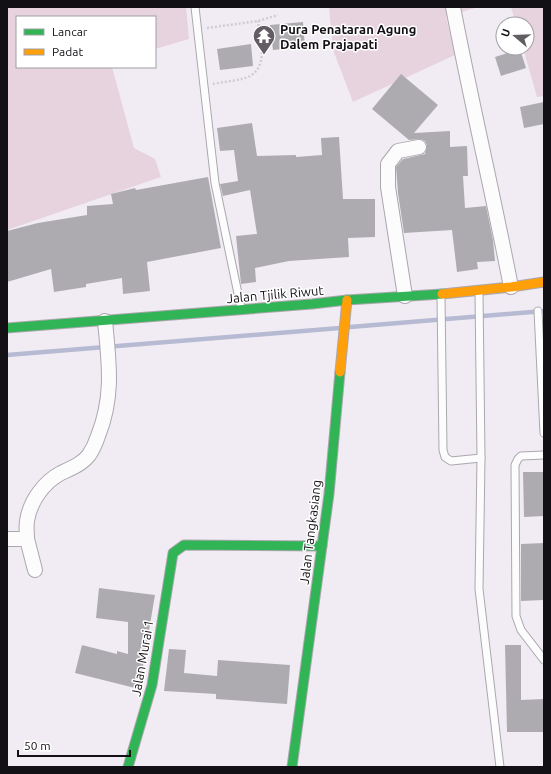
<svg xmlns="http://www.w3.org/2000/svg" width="551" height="774" font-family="Ubuntu,sans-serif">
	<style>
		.green { fill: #e7d3de }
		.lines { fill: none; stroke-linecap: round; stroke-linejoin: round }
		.stream { stroke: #b7bad3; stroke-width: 4.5 }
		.building { fill: #adabb0 }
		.lane-casing { stroke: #aba7ae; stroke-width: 9 }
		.street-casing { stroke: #aba7ae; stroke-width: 16 }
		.fast-casing { stroke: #aba7ae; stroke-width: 11 }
		.slow-casing { stroke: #aba7ae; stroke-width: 11 }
		.path { stroke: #cfcdd0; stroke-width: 2.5; stroke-dasharray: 2 2; stroke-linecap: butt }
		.lane { stroke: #fdfcfd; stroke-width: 7 }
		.street { stroke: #fdfcfd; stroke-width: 14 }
		.fast { stroke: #30b455; stroke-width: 9 }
		.slow { stroke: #ff9f0a; stroke-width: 9 }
		.labels { text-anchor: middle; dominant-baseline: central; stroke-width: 3; stroke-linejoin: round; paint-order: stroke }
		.poi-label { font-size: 13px; font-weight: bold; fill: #131015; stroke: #fff; text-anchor: start }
		.street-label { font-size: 13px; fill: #131015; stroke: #fff }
	</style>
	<rect width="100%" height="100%" fill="#f1ecf4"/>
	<!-- green -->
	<g class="green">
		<polygon points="7,7 186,7 189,39 155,49 155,17 17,17 17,67 112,67 134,148 155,159 161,177 7,230"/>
		<polygon points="329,7 478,7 446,17 455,55 353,102 333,50"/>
		<polygon points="511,7 544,7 544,96 537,97 523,48 527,48 527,24 516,24"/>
	</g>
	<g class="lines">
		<!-- stream -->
		<g class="stream">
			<polyline points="350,327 544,311"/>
			<polyline points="7,355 340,328"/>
		</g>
	</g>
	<!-- building -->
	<g class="building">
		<polygon points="303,22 305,47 273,50 270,25"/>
		<polygon points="251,44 253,66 220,70 217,49"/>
		<polygon points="520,49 526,68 501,76 495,57"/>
		<polygon points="401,74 438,105 414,133 450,131 450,147 467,146 468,176 463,176 465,208 486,206 493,240 495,261 477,262 478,269 457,272 452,230 404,233 398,193 396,167 403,159 425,154 427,145 425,141 421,139 409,140 372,109"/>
		<polygon points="544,102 544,124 524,128 520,107"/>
		<polygon points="252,123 257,156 296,155 296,157 322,155 321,138 339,137 343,199 375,199 375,237 348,238 349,257 289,261 255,268 256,282 241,284 236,236 257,234 250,190 223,196 220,184 238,181 234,150 220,151 217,128"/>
		<polygon points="208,177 221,248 147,262 150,291 123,294 122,278 86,284 86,287 54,292 51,269 7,282 7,231 38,223 87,215 87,206 113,204 111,194 135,188 136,190"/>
		<polygon points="523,472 544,472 544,516 524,517"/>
		<polygon points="544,543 544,600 521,601 521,544"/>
		<polygon points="99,588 155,595 139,689 75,673 82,645 117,654 117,651 128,654 128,622 96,618"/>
		<polygon points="505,645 521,645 521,700 544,699 544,732 507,732"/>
		<polygon points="169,649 186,650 184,673 217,676 218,660 290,665 287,704 216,699 216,694 164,691"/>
	</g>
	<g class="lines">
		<!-- lane casing -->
		<g class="lane-casing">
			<g id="lane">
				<polyline points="195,7 215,183 241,308"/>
				<polyline points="479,293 481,458 479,589 500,767"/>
				<polyline points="441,297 443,450 445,457 451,461 481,458"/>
				<polyline points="538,311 544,433"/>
				<polyline points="544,455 521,456 518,459 515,465 516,616 521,630 544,660"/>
			</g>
		</g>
		<!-- street casing -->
		<g class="street-casing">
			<g id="street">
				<path d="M 453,7 C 471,101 493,194 511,287"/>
				<polyline points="405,296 388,187 388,164 398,151 419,147"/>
				<path d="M 7,539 L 27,539 C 27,533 26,527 27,521 C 30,501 44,482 61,473 C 72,468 82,464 89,455 C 93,449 96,442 98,436 C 114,396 109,363 105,321"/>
				<polyline points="27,539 35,570"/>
			</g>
		</g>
		<!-- fast casing -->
		<g class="fast-casing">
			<g id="fast">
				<polyline points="7,328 312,304 347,300 442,294"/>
				<polyline points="128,767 152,685 173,553 184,545 322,546"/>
				<polyline points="292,767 329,494 340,372"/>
			</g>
		</g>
		<!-- slow casing -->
		<g class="slow-casing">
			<g id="slow">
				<polyline points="442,294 511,287 544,282"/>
				<polyline points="340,372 347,300"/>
			</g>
		</g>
		<!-- path -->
		<g class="path">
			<polyline points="207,28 258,21 278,15"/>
			<path d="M 213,84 C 222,82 244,80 250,76 C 269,65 260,39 258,21"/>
		</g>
		<!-- lane -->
		<use href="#lane" class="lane"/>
		<!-- street -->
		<use href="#street" class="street"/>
		<!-- fast -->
		<use href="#fast" class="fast"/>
		<!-- slow -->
		<use href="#slow" class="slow"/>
	</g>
	<!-- icons -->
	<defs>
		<g id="temple-pin" transform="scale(1.15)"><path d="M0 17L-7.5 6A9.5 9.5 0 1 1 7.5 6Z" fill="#615d63" stroke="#fff"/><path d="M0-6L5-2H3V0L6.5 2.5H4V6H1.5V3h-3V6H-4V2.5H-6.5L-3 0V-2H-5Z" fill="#fff"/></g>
	</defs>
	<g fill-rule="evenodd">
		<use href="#temple-pin" x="264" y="36"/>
	</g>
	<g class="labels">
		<!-- poi labels -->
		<g class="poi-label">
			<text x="280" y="29">Pura Penataran Agung<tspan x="280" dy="15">Dalem Prajapati</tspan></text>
		</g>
		<!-- street labels -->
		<g class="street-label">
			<text transform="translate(275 294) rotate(-5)">Jalan Tjilik Riwut</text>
			<text transform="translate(310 532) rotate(-83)">Jalan Tangkasiang</text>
			<text transform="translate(142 658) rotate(-80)">Jalan Murai 1</text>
		</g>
	</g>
	<!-- border -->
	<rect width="551" height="774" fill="none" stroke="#131015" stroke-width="16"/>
	<!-- legend -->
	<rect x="16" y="16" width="140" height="52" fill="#ffffff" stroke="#a19fa1"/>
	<rect x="24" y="29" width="20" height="6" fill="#30b455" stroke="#a19fa1"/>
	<text x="52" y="36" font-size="12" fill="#131015">Lancar</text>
	<rect x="24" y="49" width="20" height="6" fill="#ff9f0a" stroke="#a19fa1"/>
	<text x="52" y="56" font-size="12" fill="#131015">Padat</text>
	<!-- north arrow -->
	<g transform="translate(515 36) rotate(289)"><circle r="19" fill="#ffffff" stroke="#a19fa1"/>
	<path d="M0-3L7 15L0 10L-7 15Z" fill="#615d63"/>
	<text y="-6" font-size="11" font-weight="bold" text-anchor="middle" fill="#131015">U</text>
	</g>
	<!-- scale -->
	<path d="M18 750v6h112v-6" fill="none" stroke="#131015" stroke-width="2"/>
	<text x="24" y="750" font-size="12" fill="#131015" stroke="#ffffff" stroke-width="3" paint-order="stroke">50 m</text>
</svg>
